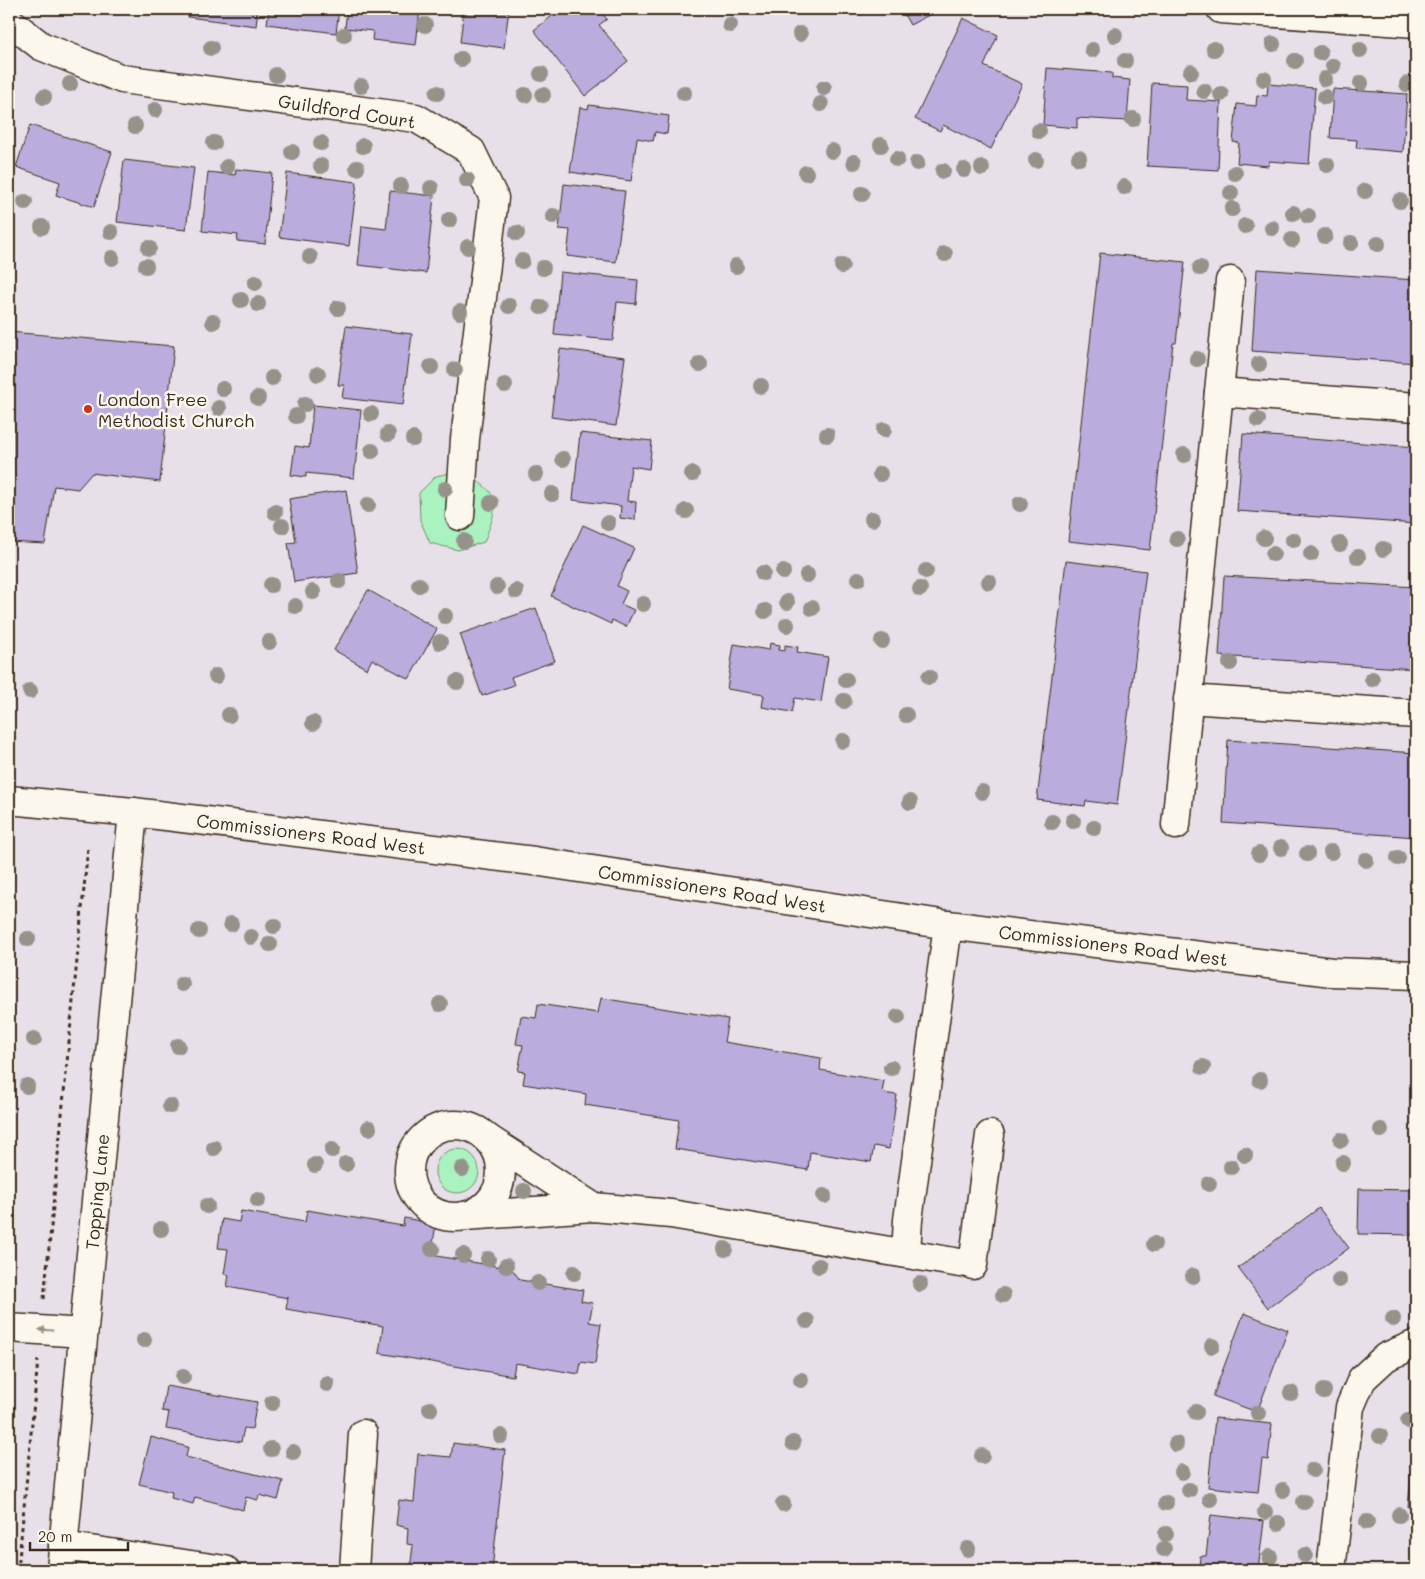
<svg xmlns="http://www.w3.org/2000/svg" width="1425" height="1579" font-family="Mali,sans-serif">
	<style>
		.green { fill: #aaf2bf; stroke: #728e6e }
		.building { fill: #baacdd; stroke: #3b2a1e }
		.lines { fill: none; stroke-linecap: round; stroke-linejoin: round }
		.minor-casing { stroke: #3b2a1e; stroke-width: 31 }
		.major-casing { stroke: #3b2a1e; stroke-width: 31 }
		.path { stroke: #3b2a1e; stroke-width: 3; stroke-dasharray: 4 4; stroke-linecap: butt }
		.minor { stroke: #fbf7ec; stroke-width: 28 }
		.major { stroke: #fbf7ec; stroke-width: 28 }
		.tree { fill: #95928a }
		.oneway { fill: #9b9085 }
		.poi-dot { fill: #c8321e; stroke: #fbf7ec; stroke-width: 2 }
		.labels { text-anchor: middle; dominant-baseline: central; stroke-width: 5; stroke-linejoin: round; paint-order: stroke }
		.street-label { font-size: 18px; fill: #3b2a1e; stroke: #fbf7ec }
		.poi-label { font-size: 18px; fill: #3b2a1e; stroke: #fbf7ec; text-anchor: start }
	</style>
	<rect width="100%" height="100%" fill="#e8e0e8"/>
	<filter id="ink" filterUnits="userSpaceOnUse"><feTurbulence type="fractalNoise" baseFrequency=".02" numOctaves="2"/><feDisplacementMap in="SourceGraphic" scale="10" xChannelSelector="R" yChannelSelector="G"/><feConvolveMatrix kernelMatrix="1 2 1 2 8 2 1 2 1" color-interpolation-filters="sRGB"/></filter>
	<g filter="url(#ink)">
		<!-- green -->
		<g class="green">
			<path d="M 459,471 C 500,492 501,499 484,542 L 458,550 L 430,543 L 420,520 L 419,493 L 436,476 Z"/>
			<circle cx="457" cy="1171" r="22"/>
		</g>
		<!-- building -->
		<g class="building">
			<polygon points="189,9 258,9 256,26 188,17"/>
			<polygon points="269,9 339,9 336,33 267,24"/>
			<polygon points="347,9 420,9 416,45 372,40 373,31 345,28"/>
			<polygon points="464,9 509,9 504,48 460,42"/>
			<polygon points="561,9 598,9 607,19 599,25 628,61 585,96 534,30"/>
			<polygon points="895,9 940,9 910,25 901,9 897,12"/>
			<polygon points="963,18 998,35 984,66 1022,84 991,149 943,125 940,131 915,119"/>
			<polygon points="1047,68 1112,73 1112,78 1130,80 1127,121 1077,118 1077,128 1043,125"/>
			<polygon points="1152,83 1187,85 1186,100 1221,102 1218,170 1147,166"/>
			<polygon points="1268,84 1315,88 1309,164 1269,161 1268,166 1237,163 1239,143 1233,142 1237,104 1256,106 1257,95 1267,96"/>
			<polygon points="1333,89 1407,94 1403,152 1356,148 1357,140 1330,138"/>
			<polygon points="589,105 669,116 667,134 655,132 653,141 637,138 631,181 570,172 580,107 588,109"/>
			<polygon points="1416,124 1416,150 1414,150"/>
			<polygon points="30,125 112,152 94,207 56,195 60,182 16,167"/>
			<polygon points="9,128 15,132 9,141"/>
			<polygon points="124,160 194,168 186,230 117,222"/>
			<polygon points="236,169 272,173 265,244 237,241 238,235 202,231 208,172 235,175"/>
			<polygon points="287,173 357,182 349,246 279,237"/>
			<polygon points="564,184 625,191 616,262 567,256 570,230 559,229"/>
			<polygon points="390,191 434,196 426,273 358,265 362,226 386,229"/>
			<polygon points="1100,253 1185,262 1176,343 1173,343 1150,550 1068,541"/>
			<polygon points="1257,269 1416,280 1416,363 1252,351"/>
			<polygon points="560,272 638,280 636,304 617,302 613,340 554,335"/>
			<polygon points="346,326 412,334 403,405 342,398 344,385 338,385"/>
			<polygon points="9,332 174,346 160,482 92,473 78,489 54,486 45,544 9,542"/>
			<polygon points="560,349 625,357 616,426 551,417"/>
			<polygon points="313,405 361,410 354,478 306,473 306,477 291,475 295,446 309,448"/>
			<polygon points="580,433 652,441 649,469 631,466 627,501 636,502 635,520 620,518 621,506 573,500"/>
			<polygon points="1243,434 1416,447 1416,524 1237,511"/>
			<polygon points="346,490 358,573 294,582 288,543 296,542 289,499"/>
			<polygon points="583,525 634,548 617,586 627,591 621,604 634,610 626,627 612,620 611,624 551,596"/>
			<polygon points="1066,561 1146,571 1117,805 1086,801 1085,806 1037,800"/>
			<polygon points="1224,576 1416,587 1416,669 1219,656"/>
			<polygon points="368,590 437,629 409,679 372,659 367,669 334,650"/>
			<polygon points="536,608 555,661 511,677 514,685 482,696 460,634"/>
			<polygon points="770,643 780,645 779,650 785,651 785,645 798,647 797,652 828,657 821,702 795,698 792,712 762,707 764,695 727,689 734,644 769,650"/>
			<polygon points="1228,740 1416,753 1416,837 1223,823"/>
			<polygon points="601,998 728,1019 724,1042 821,1058 820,1070 884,1081 882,1093 897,1095 889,1149 874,1146 871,1162 810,1152 808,1170 675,1149 679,1120 585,1105 586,1094 523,1084 525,1072 518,1071 523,1045 516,1044 521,1016 536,1018 538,1004 598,1013"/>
			<polygon points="1359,1189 1416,1190 1416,1235 1358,1234"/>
			<polygon points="1319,1208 1349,1248 1268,1308 1238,1268"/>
			<polygon points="307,1210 403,1226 404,1218 436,1224 431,1255 512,1269 520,1280 583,1290 581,1301 593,1303 589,1322 601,1324 595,1364 581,1362 579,1374 515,1363 513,1376 379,1353 383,1326 286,1309 288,1298 227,1287 229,1275 224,1274 228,1249 218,1248 222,1219 239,1222 241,1211 305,1222"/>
			<polygon points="1244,1313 1288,1330 1257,1412 1213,1396"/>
			<polygon points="166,1386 257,1402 252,1429 244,1428 241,1442 166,1429 169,1412 162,1411"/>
			<polygon points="1215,1418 1272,1424 1268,1460 1262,1459 1258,1492 1208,1487"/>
			<polygon points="1416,1422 1416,1508 1408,1507"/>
			<polygon points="151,1437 188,1447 186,1457 283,1481 278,1500 259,1495 258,1500 246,1497 243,1510 195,1497 193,1504 171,1498 172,1492 139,1484"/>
			<polygon points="453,1443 505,1450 492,1570 410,1570 413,1545 407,1544 408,1528 396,1525 399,1500 414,1502 418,1454 451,1457"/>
			<polygon points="1211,1515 1264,1521 1258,1570 1199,1570 1200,1556 1206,1556"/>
		</g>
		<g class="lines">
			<!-- minor casing -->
			<g class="minor-casing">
				<g id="minor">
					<polyline points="1221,9 1416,23"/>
					<polyline points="9,21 41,46 122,79 416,118 471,151 494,198 465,439 460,516"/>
					<polyline points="1219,392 1416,407"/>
					<polyline points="1188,699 1416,714"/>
					<polyline points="1176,825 1230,281"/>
					<circle cx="455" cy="1171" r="46"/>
					<polyline points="487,1138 593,1207"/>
					<polyline points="464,1216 593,1207 671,1214 960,1263"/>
					<polyline points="906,1253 908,1220 948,925"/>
					<polyline points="973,1265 990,1135"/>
					<polyline points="9,1328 83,1333"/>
					<polyline points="63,1546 225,1570"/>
					<path id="s1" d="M 61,1570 L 133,812"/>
					<polyline points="354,1570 363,1434"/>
					<polyline points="1331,1570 1350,1407 1362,1379 1386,1357 1416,1344"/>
				</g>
			</g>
			<!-- major casing -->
			<g class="major-casing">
				<g id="major">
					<path id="s2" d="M 9,800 L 133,812 L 534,861 L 948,925 L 1332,972 L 1416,975"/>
				</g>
			</g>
			<!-- path -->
			<g class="path">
				<polyline points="44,1299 88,847"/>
				<polyline points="18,1570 38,1360"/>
			</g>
			<!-- minor -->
			<use href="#minor" class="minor"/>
			<!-- major -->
			<use href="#major" class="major"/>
		</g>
		<!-- trees -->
		<g class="tree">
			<circle cx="425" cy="25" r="8"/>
			<circle cx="730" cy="25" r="8"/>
			<circle cx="800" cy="34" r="8"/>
			<circle cx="344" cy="35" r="8"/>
			<circle cx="1115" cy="35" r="8"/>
			<circle cx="1273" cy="44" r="8"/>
			<circle cx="211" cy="48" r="8"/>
			<circle cx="1214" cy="49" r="8"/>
			<circle cx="1092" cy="50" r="8"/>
			<circle cx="1360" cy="50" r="8"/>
			<circle cx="1320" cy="53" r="8"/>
			<circle cx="461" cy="59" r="8"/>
			<circle cx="1125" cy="61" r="8"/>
			<circle cx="1295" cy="61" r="8"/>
			<circle cx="1333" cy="66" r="8"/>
			<circle cx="1191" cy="72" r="8"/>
			<circle cx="541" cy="74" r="8"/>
			<circle cx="276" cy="75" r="8"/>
			<circle cx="1264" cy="79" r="8"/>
			<circle cx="1325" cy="79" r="8"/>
			<circle cx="1361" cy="83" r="8"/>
			<circle cx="70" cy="84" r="8"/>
			<circle cx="1407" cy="84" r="8"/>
			<circle cx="361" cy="86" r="8"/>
			<circle cx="824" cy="88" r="8"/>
			<circle cx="1204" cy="91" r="8"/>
			<circle cx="437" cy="93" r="8"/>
			<circle cx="684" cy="93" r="8"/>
			<circle cx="1221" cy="94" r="8"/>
			<circle cx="525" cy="95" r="8"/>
			<circle cx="543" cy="95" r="8"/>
			<circle cx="44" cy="97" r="8"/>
			<circle cx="1325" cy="97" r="8"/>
			<circle cx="821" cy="104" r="8"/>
			<circle cx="155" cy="110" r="8"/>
			<circle cx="1133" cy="119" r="8"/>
			<circle cx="135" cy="126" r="8"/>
			<circle cx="1039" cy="131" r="8"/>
			<circle cx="214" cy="143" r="8"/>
			<circle cx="321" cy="143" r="8"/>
			<circle cx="881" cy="145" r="8"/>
			<circle cx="363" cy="146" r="8"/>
			<circle cx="832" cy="151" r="8"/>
			<circle cx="292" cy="152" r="8"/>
			<circle cx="1079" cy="158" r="8"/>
			<circle cx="897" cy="159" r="8"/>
			<circle cx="1036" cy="160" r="8"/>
			<circle cx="854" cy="162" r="8"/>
			<circle cx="917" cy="163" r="8"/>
			<circle cx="1327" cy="165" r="8"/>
			<circle cx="321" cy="166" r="8"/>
			<circle cx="227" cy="167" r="8"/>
			<circle cx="357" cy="168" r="8"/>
			<circle cx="982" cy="168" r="8"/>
			<circle cx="964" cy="170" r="8"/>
			<circle cx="943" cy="171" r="8"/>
			<circle cx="806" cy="173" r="8"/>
			<circle cx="1235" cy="173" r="8"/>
			<circle cx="467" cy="180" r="8"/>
			<circle cx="401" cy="186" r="8"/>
			<circle cx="1124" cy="187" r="8"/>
			<circle cx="431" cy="188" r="8"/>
			<circle cx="1365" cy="191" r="8"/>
			<circle cx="1231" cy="193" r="8"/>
			<circle cx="862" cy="194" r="8"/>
			<circle cx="1400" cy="201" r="8"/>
			<circle cx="25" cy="202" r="8"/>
			<circle cx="1232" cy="209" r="8"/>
			<circle cx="1293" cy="213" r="8"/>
			<circle cx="553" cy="216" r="8"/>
			<circle cx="1308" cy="216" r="8"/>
			<circle cx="449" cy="220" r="8"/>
			<circle cx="1245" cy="226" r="8"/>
			<circle cx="42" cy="227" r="8"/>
			<circle cx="1272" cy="228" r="8"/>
			<circle cx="111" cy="232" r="8"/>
			<circle cx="517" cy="233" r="8"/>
			<circle cx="1325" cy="236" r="8"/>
			<circle cx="1292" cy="240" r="8"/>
			<circle cx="1351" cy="243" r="8"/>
			<circle cx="1378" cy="244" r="8"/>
			<circle cx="468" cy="247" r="8"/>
			<circle cx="149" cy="248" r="8"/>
			<circle cx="945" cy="254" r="8"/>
			<circle cx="310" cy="257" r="8"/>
			<circle cx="112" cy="258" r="8"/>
			<circle cx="522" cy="261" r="8"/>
			<circle cx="146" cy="266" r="8"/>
			<circle cx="736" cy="266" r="8"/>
			<circle cx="842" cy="266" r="8"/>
			<circle cx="543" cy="268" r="8"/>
			<circle cx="1200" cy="268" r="8"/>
			<circle cx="255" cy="283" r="8"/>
			<circle cx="241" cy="300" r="8"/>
			<circle cx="258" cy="304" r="8"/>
			<circle cx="509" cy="306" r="8"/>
			<circle cx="541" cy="307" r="8"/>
			<circle cx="338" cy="308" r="8"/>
			<circle cx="460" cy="312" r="8"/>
			<circle cx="213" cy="322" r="8"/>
			<circle cx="1197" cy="359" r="8"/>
			<circle cx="700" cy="364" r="8"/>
			<circle cx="1259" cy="364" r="8"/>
			<circle cx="431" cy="367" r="8"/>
			<circle cx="455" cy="370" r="8"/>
			<circle cx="318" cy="374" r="8"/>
			<circle cx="272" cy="378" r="8"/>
			<circle cx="505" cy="385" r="8"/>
			<circle cx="761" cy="386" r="8"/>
			<circle cx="223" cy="389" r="8"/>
			<circle cx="258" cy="398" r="8"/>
			<circle cx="305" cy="404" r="8"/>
			<circle cx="219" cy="408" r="8"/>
			<circle cx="371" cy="414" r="8"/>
			<circle cx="296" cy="416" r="8"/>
			<circle cx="1258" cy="420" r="8"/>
			<circle cx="884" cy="430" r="8"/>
			<circle cx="388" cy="434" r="8"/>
			<circle cx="827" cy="435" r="8"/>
			<circle cx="413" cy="439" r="8"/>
			<circle cx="372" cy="451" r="8"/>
			<circle cx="1184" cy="455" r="8"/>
			<circle cx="563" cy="459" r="8"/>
			<circle cx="536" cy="474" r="8"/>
			<circle cx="692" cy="474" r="8"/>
			<circle cx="880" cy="474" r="8"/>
			<circle cx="445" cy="489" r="8"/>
			<circle cx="552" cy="494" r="8"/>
			<circle cx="491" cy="503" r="8"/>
			<circle cx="1020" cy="504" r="8"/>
			<circle cx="368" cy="505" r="8"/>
			<circle cx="686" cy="511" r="8"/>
			<circle cx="275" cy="512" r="8"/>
			<circle cx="872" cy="519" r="8"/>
			<circle cx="608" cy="523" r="8"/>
			<circle cx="282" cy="526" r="8"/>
			<circle cx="1264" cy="538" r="8"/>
			<circle cx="1177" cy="539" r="8"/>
			<circle cx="1293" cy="540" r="8"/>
			<circle cx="464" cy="541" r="8"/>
			<circle cx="1340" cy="544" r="8"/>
			<circle cx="1383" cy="549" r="8"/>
			<circle cx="1273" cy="554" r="8"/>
			<circle cx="1311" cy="554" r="8"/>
			<circle cx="1358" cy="557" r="8"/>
			<circle cx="926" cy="571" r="8"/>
			<circle cx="783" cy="572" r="8"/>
			<circle cx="763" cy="573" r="8"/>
			<circle cx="807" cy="575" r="8"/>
			<circle cx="858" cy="579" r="8"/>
			<circle cx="339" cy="581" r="8"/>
			<circle cx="989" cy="582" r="8"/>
			<circle cx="271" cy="585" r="8"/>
			<circle cx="419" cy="585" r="8"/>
			<circle cx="497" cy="587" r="8"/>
			<circle cx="920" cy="589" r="8"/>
			<circle cx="516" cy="591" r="8"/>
			<circle cx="313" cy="592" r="8"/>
			<circle cx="787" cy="602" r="8"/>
			<circle cx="643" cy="604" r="8"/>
			<circle cx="295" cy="606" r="8"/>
			<circle cx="812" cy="608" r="8"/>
			<circle cx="765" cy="611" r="8"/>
			<circle cx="445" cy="616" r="8"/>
			<circle cx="787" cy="625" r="8"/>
			<circle cx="882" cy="641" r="8"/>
			<circle cx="269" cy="642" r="8"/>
			<circle cx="440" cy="642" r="8"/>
			<circle cx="1230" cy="663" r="8"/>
			<circle cx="216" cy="676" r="8"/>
			<circle cx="929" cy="677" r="8"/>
			<circle cx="1372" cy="679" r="8"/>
			<circle cx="846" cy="680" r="8"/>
			<circle cx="457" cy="682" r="8"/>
			<circle cx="30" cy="691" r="8"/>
			<circle cx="844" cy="701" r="8"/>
			<circle cx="229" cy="715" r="8"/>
			<circle cx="906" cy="715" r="8"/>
			<circle cx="313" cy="723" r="8"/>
			<circle cx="843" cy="741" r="8"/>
			<circle cx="982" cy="792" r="8"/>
			<circle cx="910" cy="802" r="8"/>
			<circle cx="1073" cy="821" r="8"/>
			<circle cx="1052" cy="822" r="8"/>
			<circle cx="1094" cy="828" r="8"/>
			<circle cx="1281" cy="848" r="8"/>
			<circle cx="1331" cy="852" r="8"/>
			<circle cx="1259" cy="854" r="8"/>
			<circle cx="1307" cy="854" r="8"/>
			<circle cx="1398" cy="858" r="8"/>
			<circle cx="1366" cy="860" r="8"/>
			<circle cx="231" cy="924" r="8"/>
			<circle cx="274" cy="926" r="8"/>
			<circle cx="199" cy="931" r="8"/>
			<circle cx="251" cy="937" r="8"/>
			<circle cx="28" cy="939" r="8"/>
			<circle cx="270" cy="944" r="8"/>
			<circle cx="182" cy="984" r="8"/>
			<circle cx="440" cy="1004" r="8"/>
			<circle cx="898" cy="1017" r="8"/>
			<circle cx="34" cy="1039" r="8"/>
			<circle cx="178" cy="1046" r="8"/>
			<circle cx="1203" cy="1067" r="8"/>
			<circle cx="891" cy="1068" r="8"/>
			<circle cx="1260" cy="1080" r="8"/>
			<circle cx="27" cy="1086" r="8"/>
			<circle cx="170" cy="1106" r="8"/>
			<circle cx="369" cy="1128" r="8"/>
			<circle cx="1381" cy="1130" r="8"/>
			<circle cx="1341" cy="1140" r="8"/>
			<circle cx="214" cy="1148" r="8"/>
			<circle cx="332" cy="1150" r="8"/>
			<circle cx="1245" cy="1155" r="8"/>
			<circle cx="1343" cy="1163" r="8"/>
			<circle cx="346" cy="1164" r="8"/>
			<circle cx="315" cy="1165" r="8"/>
			<circle cx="1231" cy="1167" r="8"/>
			<circle cx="462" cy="1169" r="8"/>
			<circle cx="1209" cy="1184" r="8"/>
			<circle cx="524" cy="1191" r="8"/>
			<circle cx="824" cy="1196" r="8"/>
			<circle cx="258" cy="1200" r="8"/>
			<circle cx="207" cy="1206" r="8"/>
			<circle cx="161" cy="1229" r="8"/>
			<circle cx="1154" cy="1244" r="8"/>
			<circle cx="432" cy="1249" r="8"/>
			<circle cx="725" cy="1249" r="8"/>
			<circle cx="463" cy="1255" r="8"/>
			<circle cx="488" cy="1259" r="8"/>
			<circle cx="506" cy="1266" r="8"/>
			<circle cx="819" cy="1266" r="8"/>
			<circle cx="574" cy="1273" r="8"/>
			<circle cx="1193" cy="1276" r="8"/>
			<circle cx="1339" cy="1280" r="8"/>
			<circle cx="538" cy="1283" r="8"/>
			<circle cx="920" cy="1284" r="8"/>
			<circle cx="1003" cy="1295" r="8"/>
			<circle cx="1393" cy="1319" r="8"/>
			<circle cx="807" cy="1321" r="8"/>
			<circle cx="144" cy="1340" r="8"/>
			<circle cx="1212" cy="1346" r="8"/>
			<circle cx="183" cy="1377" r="8"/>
			<circle cx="801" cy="1380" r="8"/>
			<circle cx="327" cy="1384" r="8"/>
			<circle cx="1324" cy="1391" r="8"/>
			<circle cx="1291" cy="1393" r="8"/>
			<circle cx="272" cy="1403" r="8"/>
			<circle cx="430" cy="1409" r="8"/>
			<circle cx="1196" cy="1412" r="8"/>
			<circle cx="1258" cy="1413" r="8"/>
			<circle cx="1408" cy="1421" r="8"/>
			<circle cx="501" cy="1436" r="8"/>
			<circle cx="1380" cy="1436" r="8"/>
			<circle cx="793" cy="1443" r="8"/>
			<circle cx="1176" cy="1444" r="8"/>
			<circle cx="271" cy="1449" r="8"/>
			<circle cx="293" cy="1452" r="8"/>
			<circle cx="982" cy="1456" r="8"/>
			<circle cx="1313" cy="1470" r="8"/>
			<circle cx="1182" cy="1472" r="8"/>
			<circle cx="1189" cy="1490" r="8"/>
			<circle cx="1283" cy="1490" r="8"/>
			<circle cx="1210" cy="1499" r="8"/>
			<circle cx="1304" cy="1502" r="8"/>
			<circle cx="1166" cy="1503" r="8"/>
			<circle cx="783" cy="1504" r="8"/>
			<circle cx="1265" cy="1512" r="8"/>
			<circle cx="1399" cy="1515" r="8"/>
			<circle cx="1367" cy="1522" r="8"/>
			<circle cx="1278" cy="1523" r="8"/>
			<circle cx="1166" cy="1534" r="8"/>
			<circle cx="968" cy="1549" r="8"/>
			<circle cx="1164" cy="1549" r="8"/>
			<circle cx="1305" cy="1555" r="8"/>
			<circle cx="1270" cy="1557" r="8"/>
		</g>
		<!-- one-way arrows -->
		<defs><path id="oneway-solid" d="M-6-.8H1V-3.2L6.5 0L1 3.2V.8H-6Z" transform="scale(1.25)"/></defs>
		<use class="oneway" href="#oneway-solid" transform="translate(46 1330) rotate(-177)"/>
	</g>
	<!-- markers -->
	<circle class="poi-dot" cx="88" cy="409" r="5"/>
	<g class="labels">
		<!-- street labels -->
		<g class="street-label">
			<text transform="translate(347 111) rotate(9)">Guildford Court</text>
			<text stroke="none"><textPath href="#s2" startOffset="304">Commissioners Road West</textPath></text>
			<text stroke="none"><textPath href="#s2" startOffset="709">Commissioners Road West</textPath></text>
			<text stroke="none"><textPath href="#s2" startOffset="1114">Commissioners Road West</textPath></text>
			<text stroke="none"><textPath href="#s1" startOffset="380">Topping Lane</textPath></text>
		</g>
		<!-- poi labels -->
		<g class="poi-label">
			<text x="98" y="399">London Free<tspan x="98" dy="21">Methodist Church</tspan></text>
		</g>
	</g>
	<!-- margin -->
	<rect width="1425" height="1579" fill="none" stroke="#fbf7ec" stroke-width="30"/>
	<rect x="15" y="15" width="1395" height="1549" fill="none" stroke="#3b2a1e" stroke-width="2" filter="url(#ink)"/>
	<!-- scale -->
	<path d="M30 1542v8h98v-8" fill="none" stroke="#3b2a1e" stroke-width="2.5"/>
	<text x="38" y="1542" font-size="15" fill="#3b2a1e" stroke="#fbf7ec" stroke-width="4" paint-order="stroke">20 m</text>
</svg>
